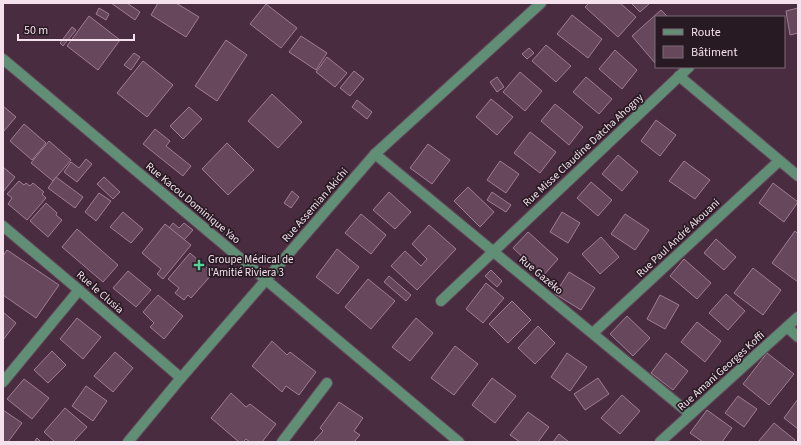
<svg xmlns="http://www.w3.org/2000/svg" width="801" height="445" font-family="'Source Sans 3',sans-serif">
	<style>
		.building { fill: #67475c; stroke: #a17d94 }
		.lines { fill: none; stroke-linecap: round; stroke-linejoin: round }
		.minor-casing { stroke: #65495d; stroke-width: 12 }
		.minor { stroke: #618f75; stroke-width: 10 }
		.poi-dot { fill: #53d396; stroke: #281a23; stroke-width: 1.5 }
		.labels { text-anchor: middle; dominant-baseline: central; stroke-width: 3.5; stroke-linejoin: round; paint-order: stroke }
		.street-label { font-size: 11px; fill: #f5e1ed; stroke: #281a23 }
		.poi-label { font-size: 11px; fill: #f5e1ed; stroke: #281a23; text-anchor: start }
	</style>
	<rect width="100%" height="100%" fill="#4a2c41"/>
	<!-- building -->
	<g class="building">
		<polygon points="111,3 127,3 140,12 135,20"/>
		<polygon points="158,3 176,3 199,17 186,37 151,15"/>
		<polygon points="589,3 620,3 636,17 618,37 585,7"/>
		<polygon points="631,3 650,3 640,12"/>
		<polygon points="266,4 297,28 281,48 250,24"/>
		<polygon points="99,8 109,14 106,20 96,14"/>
		<polygon points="798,8 798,33 790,35 786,11"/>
		<polygon points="661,10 668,17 656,17 655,63 632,36"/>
		<polygon points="572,15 602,39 588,58 557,34"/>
		<polygon points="89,16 120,40 98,70 67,46"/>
		<polygon points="72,27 76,30 63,46 60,43"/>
		<polygon points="301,36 327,53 316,70 289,52"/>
		<polygon points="226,40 247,55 217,101 195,86"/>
		<polygon points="546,45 571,66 556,82 532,61"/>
		<polygon points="529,48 534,53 527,59 522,54"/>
		<polygon points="615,50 637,70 622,89 599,69"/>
		<polygon points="134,53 140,57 131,70 124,65"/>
		<polygon points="327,57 347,73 335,87 316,72"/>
		<polygon points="143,61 173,85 147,117 117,93"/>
		<polygon points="354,71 364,79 350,96 340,88"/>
		<polygon points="520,72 542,91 525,111 503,92"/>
		<polygon points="497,77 504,87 497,92 490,82"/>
		<polygon points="586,77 612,99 599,114 573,92"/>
		<polygon points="272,94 302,122 278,148 248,121"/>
		<polygon points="491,99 513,117 497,135 476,117"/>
		<polygon points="357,100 372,112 367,119 352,107"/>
		<polygon points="555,104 583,127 569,145 541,121"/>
		<polygon points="3,106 16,117 3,132"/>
		<polygon points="189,107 202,119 183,139 170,126"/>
		<polygon points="656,120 676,135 660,156 641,141"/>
		<polygon points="24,124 46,143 32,160 10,141"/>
		<polygon points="155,129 170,141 166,146 191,166 183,176 143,144"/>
		<polygon points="530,132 556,152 540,173 514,153"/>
		<polygon points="49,141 71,160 53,181 31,163"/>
		<polygon points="227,143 254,170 228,195 202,169"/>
		<polygon points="428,144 450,160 432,184 410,168"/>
		<polygon points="618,155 638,172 622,191 602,174"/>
		<polygon points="86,159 92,164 77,182 64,172 71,162 79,168"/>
		<polygon points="500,161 519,174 506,193 487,180"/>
		<polygon points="684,161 710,180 695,199 669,181"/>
		<polygon points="3,167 15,177 3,192"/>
		<polygon points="56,177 83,197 75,208 48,188"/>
		<polygon points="104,177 120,192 113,199 97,184"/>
		<polygon points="19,181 24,185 26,183 30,186 33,183 44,192 42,194 46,198 27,220 8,204 12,198 7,194"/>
		<polygon points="591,182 612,200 598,216 577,198"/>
		<polygon points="773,183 798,202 784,222 759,203"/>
		<polygon points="468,187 494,212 480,227 454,201"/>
		<polygon points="292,191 299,197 291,208 284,203"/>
		<polygon points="389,192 411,212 395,229 373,210"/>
		<polygon points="492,192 511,205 506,212 487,200"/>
		<polygon points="99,193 111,201 96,221 85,212"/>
		<polygon points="46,203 57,213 56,215 62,220 48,237 30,221"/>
		<polygon points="123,212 143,229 131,243 110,227"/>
		<polygon points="562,212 580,223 568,243 550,232"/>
		<polygon points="361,214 386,235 371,254 345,233"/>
		<polygon points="625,214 649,230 635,250 611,234"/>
		<polygon points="173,223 179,228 184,223 193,230 184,240 169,228"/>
		<polygon points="165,224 191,245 163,279 157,274 161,269 142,253"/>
		<polygon points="429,225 456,249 417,290 391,266 405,251 421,266 427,259 412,244"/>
		<polygon points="77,229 118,265 103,282 62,247"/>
		<polygon points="795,231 798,234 798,282 772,263"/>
		<polygon points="528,232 558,259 543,276 513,248"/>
		<polygon points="601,237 619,257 600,274 582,254"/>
		<polygon points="716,239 736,257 724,270 704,253"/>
		<polygon points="337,249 359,267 338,294 316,277"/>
		<polygon points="7,250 59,285 36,318 3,295 3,256"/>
		<polygon points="190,253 213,273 191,298 188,295 184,300 175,293 179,288 168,279"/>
		<polygon points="684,259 711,283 697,299 670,276"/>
		<polygon points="753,268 781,290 763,315 734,293"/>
		<polygon points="491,270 502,281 497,287 485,276"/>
		<polygon points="128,271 151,290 136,307 113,288"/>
		<polygon points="569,272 595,288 581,310 555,294"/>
		<polygon points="389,276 411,295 406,301 384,282"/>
		<polygon points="368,279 395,301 371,329 345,307"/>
		<polygon points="486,283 504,298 483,323 466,309"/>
		<polygon points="726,294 745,311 728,330 709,313"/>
		<polygon points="158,295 183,316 164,339 150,327 154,323 143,312"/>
		<polygon points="660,295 679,305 665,329 647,319"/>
		<polygon points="512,301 531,320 508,343 489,324"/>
		<polygon points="3,312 16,323 3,340"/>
		<polygon points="627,316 650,338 633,356 610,334"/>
		<polygon points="77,318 101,337 83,359 60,339"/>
		<polygon points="416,318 433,333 410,361 392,347"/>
		<polygon points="697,322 721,341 705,362 681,342"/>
		<polygon points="538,326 555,343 535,364 518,348"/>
		<polygon points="272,341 287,355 290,352 316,372 299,395 286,386 282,392 252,366"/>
		<polygon points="455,346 478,364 454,395 431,378"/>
		<polygon points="52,351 66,365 48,383 34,370"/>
		<polygon points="115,352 133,368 113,392 94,376"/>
		<polygon points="567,353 587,367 570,391 551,377"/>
		<polygon points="666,353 688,371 673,390 651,373"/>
		<polygon points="767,353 794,374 769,405 743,384"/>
		<polygon points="492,378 516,396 495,423 472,405"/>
		<polygon points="598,378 609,394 585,410 574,394"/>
		<polygon points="24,379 49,398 32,419 7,399"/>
		<polygon points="86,386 107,401 93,421 72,406"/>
		<polygon points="231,393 246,407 250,404 276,424 262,442 250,442 246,439 243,442 239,442 211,418"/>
		<polygon points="622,395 640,411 620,434 601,418"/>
		<polygon points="738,396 757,409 744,427 725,413"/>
		<polygon points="798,399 798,429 784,418"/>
		<polygon points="339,402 363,418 354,431 360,435 354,442 313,442 323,431 320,428"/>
		<polygon points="65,408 87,427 73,442 55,442 44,432"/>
		<polygon points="3,410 22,423 8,442 3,442"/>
		<polygon points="707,410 732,428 722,442 703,442 690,433"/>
		<polygon points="528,412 549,427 538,442 520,442 510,435"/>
		<polygon points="774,423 795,440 793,442 758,442"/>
		<polygon points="559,434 569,442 553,442"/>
		<polygon points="37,438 41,442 34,442"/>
	</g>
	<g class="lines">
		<!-- minor casing -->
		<g class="minor-casing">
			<g id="minor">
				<polyline points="3,59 459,442"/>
				<polyline points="679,76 798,176"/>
				<polyline points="375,154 690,414"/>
				<polyline points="3,226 79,290 181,378"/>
				<polyline points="441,301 689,67"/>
				<polyline points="787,327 798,337"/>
				<polyline points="593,333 779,161"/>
				<polyline points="3,382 79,290"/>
				<polyline points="128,442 181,378 375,154 541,3"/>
				<polyline points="282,442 327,383"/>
				<polyline points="660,442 798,317"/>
			</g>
		</g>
		<!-- minor -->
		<use href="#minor" class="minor"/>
	</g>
	<!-- markers -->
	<path class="poi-dot" d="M197 259h4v4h4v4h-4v4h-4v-4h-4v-4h4z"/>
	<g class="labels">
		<!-- street labels -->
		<g class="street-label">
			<text transform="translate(583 150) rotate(-43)">Rue Misse Claudine Datcha Ahogny</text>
			<text transform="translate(193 203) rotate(40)">Rue Kacou Dominique Yao</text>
			<text transform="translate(315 205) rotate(-49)">Rue Assemian Akichi</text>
			<text transform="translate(678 238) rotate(-43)">Rue Paul André Akouani</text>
			<text transform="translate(541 275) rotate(40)">Rue Gazéko</text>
			<text transform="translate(100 292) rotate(41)">Rue le Clusia</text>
			<text transform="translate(721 371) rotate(-42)">Rue Amani Georges Koffi</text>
		</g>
		<!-- poi labels -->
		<g class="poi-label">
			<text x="208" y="259">Groupe Médical de<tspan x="208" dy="13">l'Amitié Riviera 3</tspan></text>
		</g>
	</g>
	<!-- border -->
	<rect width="801" height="445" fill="none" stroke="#f5e1ed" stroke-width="8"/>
	<!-- legend -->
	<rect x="655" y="16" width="130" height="52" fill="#281a23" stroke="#7a6a74"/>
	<rect x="663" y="29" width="20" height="6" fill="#618f75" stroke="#7a6a74"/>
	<text x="691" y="36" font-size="12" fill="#f5e1ed">Route</text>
	<rect x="663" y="46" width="20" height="12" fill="#67475c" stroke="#7a6a74"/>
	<text x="691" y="56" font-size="12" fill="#f5e1ed">Bâtiment</text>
	<!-- scale -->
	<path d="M18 34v6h116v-6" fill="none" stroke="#f5e1ed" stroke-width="2"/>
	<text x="24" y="34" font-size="12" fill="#f5e1ed" stroke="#281a23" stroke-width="3" paint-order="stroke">50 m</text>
</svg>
